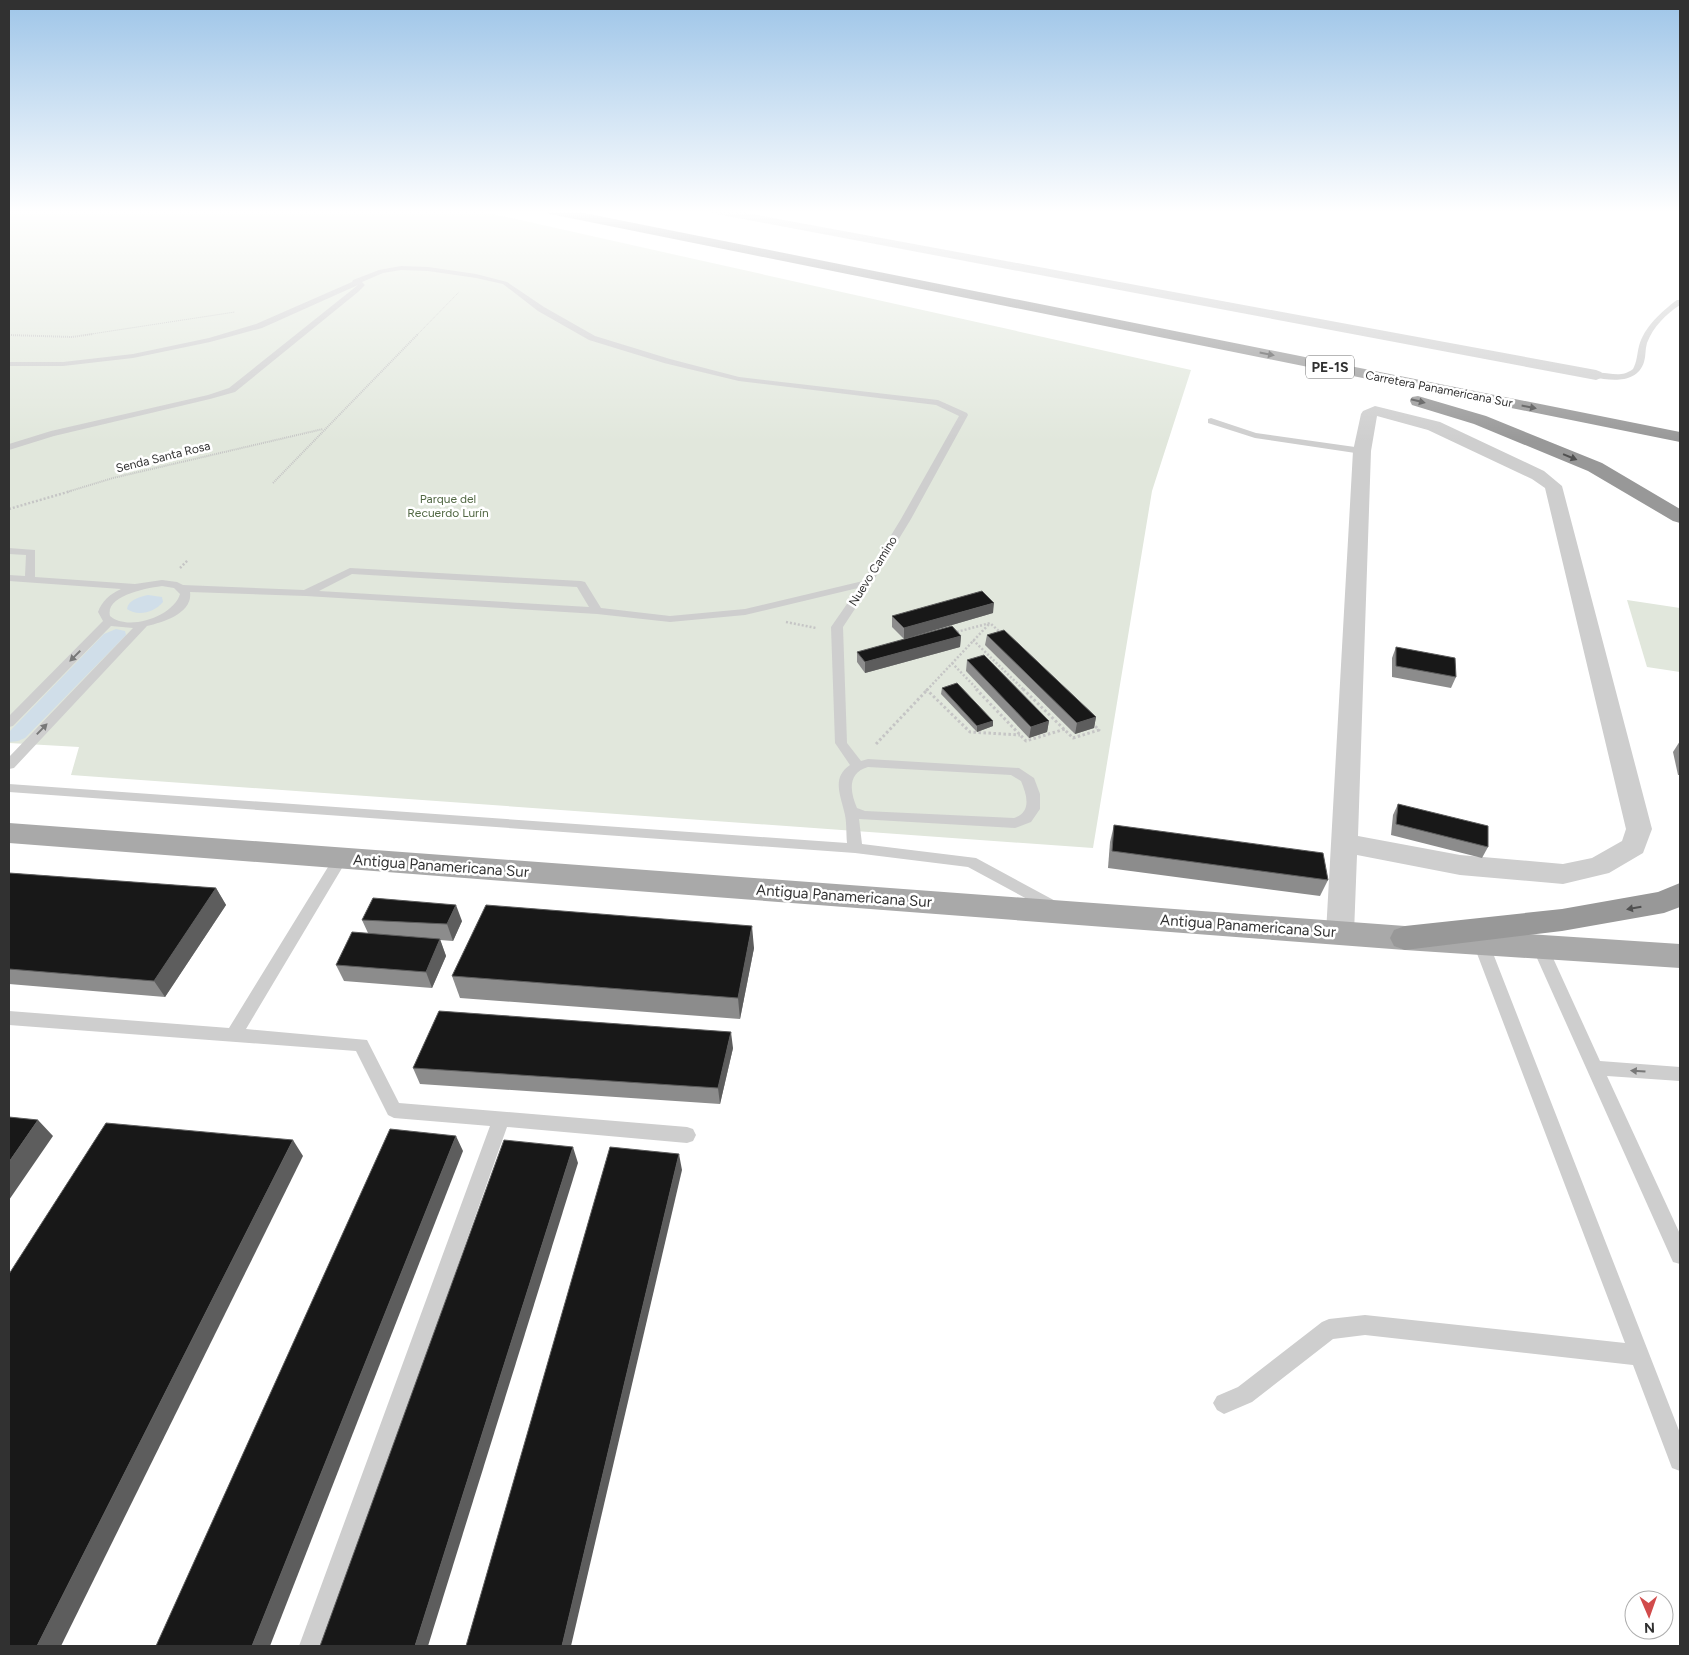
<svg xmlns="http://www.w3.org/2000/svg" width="1689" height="1655" font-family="Figtree,sans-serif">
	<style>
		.green { fill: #e1e7dc }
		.water { fill: #d0dee9 }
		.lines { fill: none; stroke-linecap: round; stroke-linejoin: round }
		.path-far3 { stroke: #c5c5c5; stroke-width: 1; stroke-dasharray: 1 1; stroke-linecap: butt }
		.path-far2 { stroke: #c5c5c5; stroke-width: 2; stroke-dasharray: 1 1; stroke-linecap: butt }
		.path-far1 { stroke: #c5c5c5; stroke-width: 2.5; stroke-dasharray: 2 2; stroke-linecap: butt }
		.path { stroke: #c5c5c5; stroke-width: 3; stroke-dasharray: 2.5 2.5; stroke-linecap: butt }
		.service { fill: #cecece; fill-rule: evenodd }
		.minor { fill: #cecece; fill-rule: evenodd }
		.primary { fill: #a9a9a9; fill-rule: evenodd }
		.motorway { fill: #989898; fill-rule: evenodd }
		.wall { fill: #8c8c8c }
		.shaded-wall { fill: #5d5d5d }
		.building { fill: #181818; stroke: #5d5d5d }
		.oneway { fill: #505050 }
		.oneway2 { fill: #787878 }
		.labels { text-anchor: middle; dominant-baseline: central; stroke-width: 5; stroke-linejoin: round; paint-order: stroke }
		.far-street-label { font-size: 12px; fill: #313131; stroke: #fff }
		.far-park-label { font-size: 12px; fill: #526844; stroke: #fff }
		.shield { fill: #fff; stroke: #6f6f6f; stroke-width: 1 }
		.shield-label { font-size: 14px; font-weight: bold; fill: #313131 }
		.street-label { font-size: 15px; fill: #313131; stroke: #fff }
	</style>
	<rect width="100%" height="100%" fill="#fff"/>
	<!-- green -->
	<g class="green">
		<polygon points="475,210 1191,370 1152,491 1093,848 71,775 79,747 9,743 9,211"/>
		<polygon points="1627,600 1680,608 1680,672 1647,667"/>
	</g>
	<!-- water -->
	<g class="water">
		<path d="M 148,595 L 162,597 L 163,602 C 155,612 138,617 127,609 C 128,600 139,597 148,595 Z"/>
		<polygon points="116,629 125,631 126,635 25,738 18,741 9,742 9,732 104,634"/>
	</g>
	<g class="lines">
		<!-- path-far3 -->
		<g class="path-far3">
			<polyline points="85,335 235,312"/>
			<polyline points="417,335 459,292"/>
		</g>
		<!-- path-far2 -->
		<g class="path-far2">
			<polyline points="9,335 72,337 93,334"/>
			<polyline points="273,483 418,334"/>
			<polyline points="67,492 113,478 323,429"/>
		</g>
		<!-- path-far1 -->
		<g class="path-far1">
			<polyline points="9,509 71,491"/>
			<polyline points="180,568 188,560"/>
			<polyline points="786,622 816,628"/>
			<polyline points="953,633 990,623 1001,633"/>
			<polyline points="973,640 1024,690"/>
			<polyline points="952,663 978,690"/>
			<polyline points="927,690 990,623"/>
		</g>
		<!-- path -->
		<g class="path">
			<polyline points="926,689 970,732 1020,735"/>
			<polyline points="976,689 1026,741 1065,729"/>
			<polyline points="1023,689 1073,738 1099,730 1093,724"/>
			<polyline points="876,744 928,689"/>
		</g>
		<!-- service -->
		<g class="service">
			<path d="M 401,266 L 428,267 L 476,274 L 507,282 L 544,307 L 595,336 L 670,359 L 739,377 L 938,400 L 967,413 L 968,415 L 911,519 L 872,583 L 843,627 L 847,743 L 861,761 L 868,759 L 1019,768 L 1034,778 L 1040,794 L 1040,809 L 1031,822 L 1015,828 L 859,819 L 862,844 L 976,858 L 1061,904 L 1063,908 L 1061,912 L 1056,914 L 1051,912 L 968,867 L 855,853 L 9,792 L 9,784 L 847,843 C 846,832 847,821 844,811 C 840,794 832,777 850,765 L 835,743 L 831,627 L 858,588 L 745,615 L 670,622 L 597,614 L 306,596 L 190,592 C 193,613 164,622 147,626 L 14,768 L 9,769 L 9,757 L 133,628 L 111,626 L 13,726 L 9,727 L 9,716 L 103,621 L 98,612 C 102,601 110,594 121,589 L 9,581 L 9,575 L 25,576 L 26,555 L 9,554 L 9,548 L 35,550 L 35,577 L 135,584 L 162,580 L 177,582 L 183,585 L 304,590 L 350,568 L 581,581 L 585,582 L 601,608 L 670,616 L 745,609 L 863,581 L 901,519 L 959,416 L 936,405 L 739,381 L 664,363 L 589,340 L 538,311 L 503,284 L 476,278 L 428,271 L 401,270 L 383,273 L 362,282 L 365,285 L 358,292 L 235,392 L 210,399 L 54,436 L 9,450 L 9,444 L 51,431 L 208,395 L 229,388 L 358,285 L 262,328 L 210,342 L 133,358 L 63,366 L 9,366 L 9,362 L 63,362 L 133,354 L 209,338 L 256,324 L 352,282 L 353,280 L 379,270 ZM 352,574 L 577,587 L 589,607 L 319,591 ZM 162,586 L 174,588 L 180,594 C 174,616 128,632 110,616 C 105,595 148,588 162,586 ZM 868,767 L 1011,775 L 1021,781 C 1027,795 1032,812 1014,818 L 865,811 L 857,808 C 850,792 847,773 868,767 Z"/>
			<path d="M 1677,300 L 1680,300 L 1680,305 C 1666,314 1653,327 1647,343 C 1645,349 1646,356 1644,362 C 1637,384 1611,381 1593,377 L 1592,375 C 1603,368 1618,381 1633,369 C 1637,362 1637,354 1639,346 C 1644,327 1662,311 1677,300 Z"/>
			<polygon points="1211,418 1256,433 1362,448 1366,451 1362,454 1255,438 1208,423 1208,419"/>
			<polygon points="341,853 346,854 348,858 246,1029 367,1040 399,1103 687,1127 693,1129 696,1135 693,1141 687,1143 507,1127 323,1646 299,1646 490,1126 394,1118 388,1115 356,1051 9,1025 9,1011 229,1028 336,854"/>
			<polygon points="1481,937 1486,939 1489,943 1680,1433 1680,1471 1672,1468 1633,1365 1365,1335 1333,1339 1252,1402 1224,1414 1217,1410 1213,1403 1217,1396 1238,1387 1322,1322 1329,1319 1365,1315 1625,1343 1473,943 1476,939"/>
			<polygon points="1540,941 1545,943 1548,947 1600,1061 1680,1067 1680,1081 1607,1076 1680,1234 1680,1264 1673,1262 1532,947 1535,943"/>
		</g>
		<!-- minor -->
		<g class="minor">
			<polygon points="705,210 730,210 1596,370 1601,372 1604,375 1601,378 1596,380 711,213"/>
			<path d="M 1375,406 L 1440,422 L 1544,471 L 1562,486 L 1652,829 L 1643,853 L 1609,873 L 1563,884 L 1460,875 L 1357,855 L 1354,933 L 1350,941 L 1340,944 L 1330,941 L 1326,933 L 1353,451 L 1361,414 L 1363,411 ZM 1377,416 L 1428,430 L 1532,479 L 1545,488 L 1626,829 L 1622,841 L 1592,858 L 1563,864 L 1460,855 L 1358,836 L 1371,451 Z"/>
		</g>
		<!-- primary -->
		<polygon class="primary" points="9,823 1405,926 1680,944 1680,968 1405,950 9,843"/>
		<!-- motorway -->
		<g class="motorway">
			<polygon points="544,210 569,210 1680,432 1680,442 550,214"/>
			<polygon points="1418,396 1486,416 1602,463 1680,509 1680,523 1673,521 1588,471 1474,424 1412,405 1410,401 1412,397"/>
			<polygon points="1680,883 1680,907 1664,913 1562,931 1405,950 1394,946 1390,938 1394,930 1405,926 1562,909 1658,892"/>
		</g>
	</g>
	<!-- wall -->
	<g class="wall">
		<polygon points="993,613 904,639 892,627 892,616"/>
		<polygon points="987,635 1096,717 1094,728 1075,734 985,645"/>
		<polygon points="961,636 960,647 865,673 857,662 857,652"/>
		<polygon points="1396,647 1456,677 1451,688 1392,677 1392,658"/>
		<polygon points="967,660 1049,721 1047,732 1029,738 966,671"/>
		<polygon points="942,688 993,721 993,726 977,732 941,694"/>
		<polygon points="1680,741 1680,775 1678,775 1673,752"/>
		<polygon points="1398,804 1488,847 1482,858 1391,835 1393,815"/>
		<polygon points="1114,825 1328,880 1320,896 1108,868 1110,842"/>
		<polygon points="9,873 216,888 226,905 165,997 9,984"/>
		<polygon points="362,920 462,921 453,941 440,940 446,956 432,988 344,981 336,965 368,933"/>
		<polygon points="754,948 740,1019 460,998 452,976"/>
		<polygon points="733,1048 720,1104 420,1084 413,1068"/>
	</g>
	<!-- shaded-wall -->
	<g class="shaded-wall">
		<polygon points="994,603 993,613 904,639 904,628"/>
		<polygon points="961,636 960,647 865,673 865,662"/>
		<polygon points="1096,717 1094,728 1075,734 1077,723"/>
		<polygon points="993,721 993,726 977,732 977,726"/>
		<polygon points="1049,721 1047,732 1029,738 1031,727"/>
		<polygon points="216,888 226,905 165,997 154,981"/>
		<polygon points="456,905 462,921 453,941 447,924"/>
		<polygon points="752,926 754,948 740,1019 738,998"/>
		<polygon points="440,939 446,956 432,988 426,972"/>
		<polygon points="731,1032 733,1048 720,1104 718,1088"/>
		<polygon points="38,1120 53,1136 9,1200 9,1162"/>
		<polygon points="456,1136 463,1151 270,1646 252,1646"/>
		<polygon points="293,1140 303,1156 61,1646 37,1646"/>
		<polygon points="573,1147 578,1163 428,1646 415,1646"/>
		<polygon points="679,1154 682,1170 571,1646 562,1646"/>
	</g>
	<!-- building -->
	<g class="building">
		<polygon points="982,591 994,603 904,628 892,616"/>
		<polygon points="952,626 961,636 865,662 857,652"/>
		<polygon points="1004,630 1096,717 1077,723 987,635"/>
		<polygon points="1396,647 1455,658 1456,677 1396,666"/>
		<polygon points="984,655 1049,721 1031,727 967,660"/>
		<polygon points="957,683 993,721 977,726 942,688"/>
		<polygon points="1398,804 1488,826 1488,847 1396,824"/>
		<polygon points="1114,825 1323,853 1328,880 1112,851"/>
		<polygon points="9,873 216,888 154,981 9,969"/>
		<polygon points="373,898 456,905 447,924 362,920"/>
		<polygon points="486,905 752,926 738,998 452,976"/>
		<polygon points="352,932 440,939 426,972 336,965"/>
		<polygon points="439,1011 731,1032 718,1088 413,1068"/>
		<polygon points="9,1117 38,1120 9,1162"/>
		<polygon points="106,1123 293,1140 37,1646 9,1646 9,1274"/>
		<polygon points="390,1129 456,1136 252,1646 156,1646"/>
		<polygon points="504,1140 573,1147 415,1646 320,1646"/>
		<polygon points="610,1147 679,1154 562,1646 466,1646"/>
	</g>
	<!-- one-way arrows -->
	<defs><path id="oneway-solid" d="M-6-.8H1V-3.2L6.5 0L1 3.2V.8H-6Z" transform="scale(1.25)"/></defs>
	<g class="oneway">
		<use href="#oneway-solid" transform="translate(1267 354) rotate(11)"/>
		<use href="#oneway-solid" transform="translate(1418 401) rotate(14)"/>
		<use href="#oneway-solid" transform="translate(1529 407) rotate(11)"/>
		<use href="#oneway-solid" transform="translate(1570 457) rotate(22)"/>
		<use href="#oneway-solid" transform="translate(1634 908) rotate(170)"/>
	</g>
	<g class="oneway2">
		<use href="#oneway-solid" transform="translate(75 656) rotate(135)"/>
		<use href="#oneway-solid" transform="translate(42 729) rotate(-46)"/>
		<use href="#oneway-solid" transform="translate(1638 1071) rotate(-176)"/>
	</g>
	<!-- sky -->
	<linearGradient id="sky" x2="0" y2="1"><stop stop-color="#9ec5e8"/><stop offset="0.48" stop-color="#fff"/><stop offset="1" stop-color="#fff" stop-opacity="0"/></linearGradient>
	<rect width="1689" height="442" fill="url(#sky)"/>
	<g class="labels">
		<!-- far-street labels -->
		<g class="far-street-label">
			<text transform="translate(1439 389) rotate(11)">Carretera Panamericana Sur</text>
			<text transform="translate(163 457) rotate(-14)">Senda Santa Rosa</text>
			<text transform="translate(873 571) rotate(-58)">Nuevo Camino</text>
		</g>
		<!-- far-park labels -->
		<g class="far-park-label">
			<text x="448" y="499">Parque del<tspan x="448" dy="14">Recuerdo Lurín</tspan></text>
		</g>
		<!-- shield labels -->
		<rect class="shield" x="1306" y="355.5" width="48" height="23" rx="4"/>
		<g class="shield-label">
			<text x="1330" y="367">PE-1S</text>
		</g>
		<!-- street labels -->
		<g class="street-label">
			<text transform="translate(441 866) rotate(4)">Antigua Panamericana Sur</text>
			<text transform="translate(844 896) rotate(4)">Antigua Panamericana Sur</text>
			<text transform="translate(1248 926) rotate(4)">Antigua Panamericana Sur</text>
		</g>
	</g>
	<!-- border -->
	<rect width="1689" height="1655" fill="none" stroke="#313131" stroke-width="20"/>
	<!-- north arrow -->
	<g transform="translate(1649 1615) rotate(178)"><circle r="24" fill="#ffffff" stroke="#adadad"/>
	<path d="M0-4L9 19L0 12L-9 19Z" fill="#d14b4b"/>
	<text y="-8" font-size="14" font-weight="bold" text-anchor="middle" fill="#313131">N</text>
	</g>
</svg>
